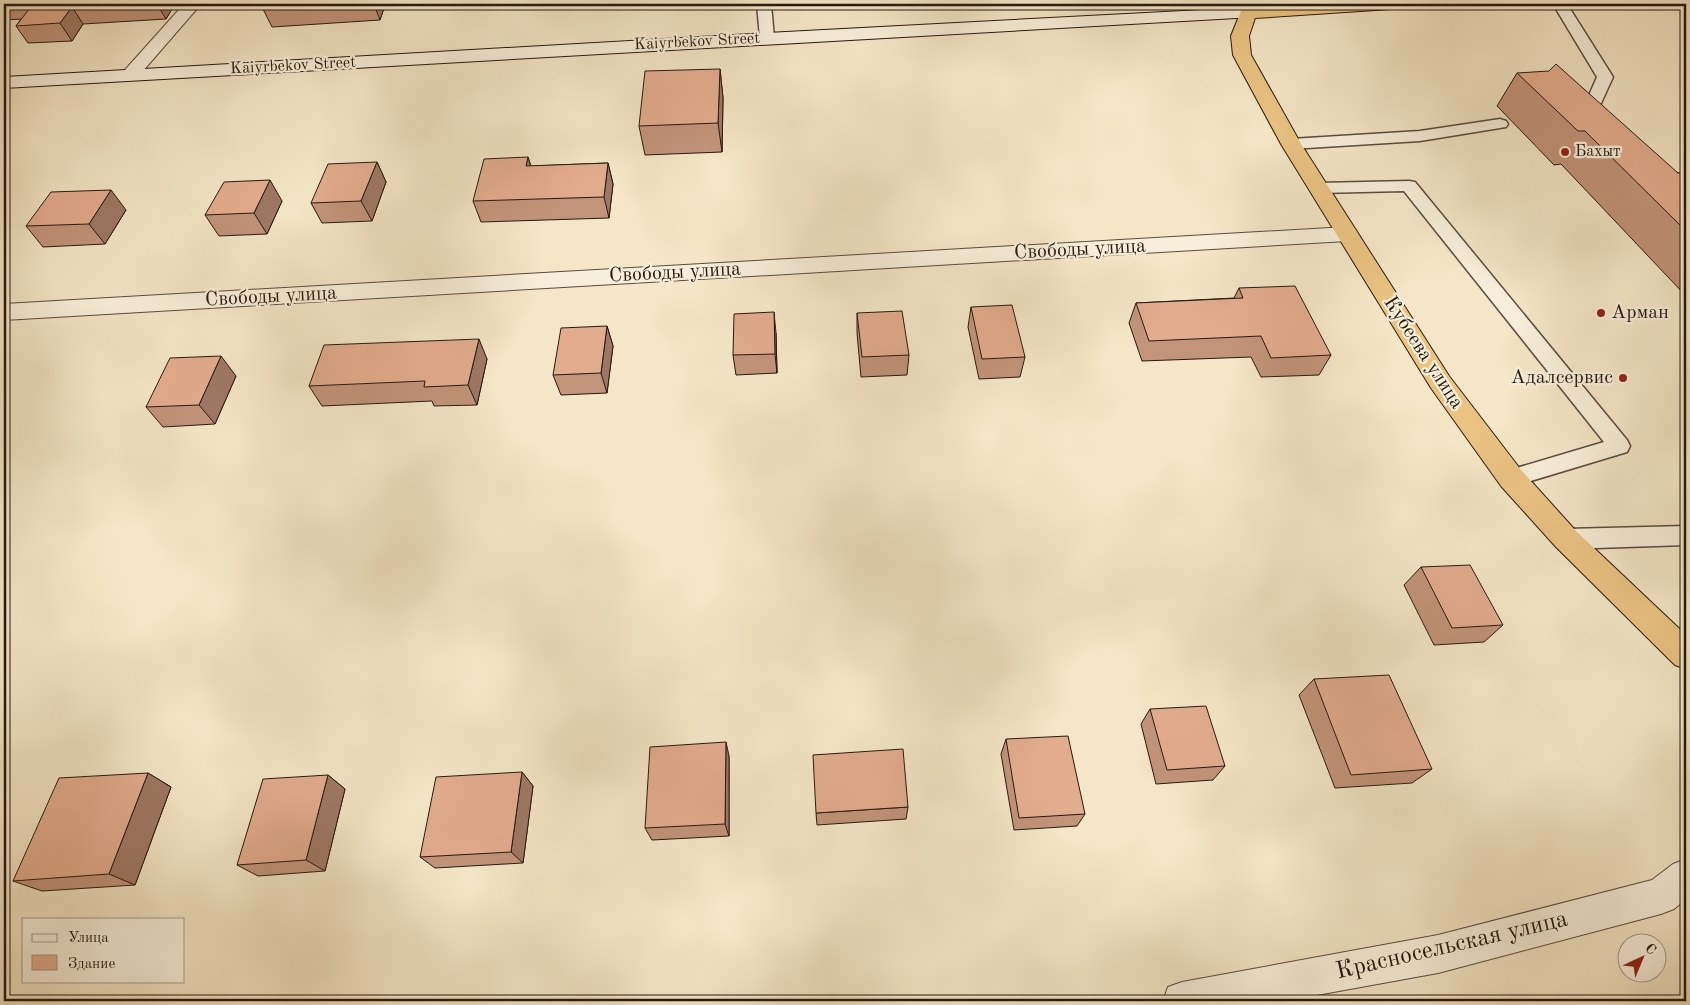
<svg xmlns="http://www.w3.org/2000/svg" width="1690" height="1005" font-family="'Old Standard TT',serif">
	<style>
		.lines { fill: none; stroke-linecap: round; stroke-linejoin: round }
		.lane-casing { stroke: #5a4c3d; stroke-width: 3 }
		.street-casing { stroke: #5a4c3d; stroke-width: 2 }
		.secondary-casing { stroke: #27190f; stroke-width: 2 }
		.highway-casing { stroke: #27190f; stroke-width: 2 }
		.lane { fill: #f8efda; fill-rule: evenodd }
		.street { fill: #f8efda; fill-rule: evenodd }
		.secondary { fill: #f8efda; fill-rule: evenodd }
		.highway { fill: #eac383; fill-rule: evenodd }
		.wall { fill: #c2947a; stroke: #27190f }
		.shaded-wall { fill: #9e7863; stroke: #27190f }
		.building { fill: #e2ac8e; stroke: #27190f }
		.poi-dot { fill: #8f2418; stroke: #f8efda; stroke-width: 2 }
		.labels { text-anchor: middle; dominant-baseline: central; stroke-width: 4.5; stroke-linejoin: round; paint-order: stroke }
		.far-street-label { font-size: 16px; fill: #27190f; stroke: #f8efda }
		.far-poi-label { font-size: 16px; fill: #27190f; stroke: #f8efda; text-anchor: start }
		.street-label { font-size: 20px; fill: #27190f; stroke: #f8efda }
		.poi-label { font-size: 20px; fill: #27190f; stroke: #f8efda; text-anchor: start }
		.near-street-label { font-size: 24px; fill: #27190f; stroke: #f8efda }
	</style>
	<rect width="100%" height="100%" fill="#f4e6c6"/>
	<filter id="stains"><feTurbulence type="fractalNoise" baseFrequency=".004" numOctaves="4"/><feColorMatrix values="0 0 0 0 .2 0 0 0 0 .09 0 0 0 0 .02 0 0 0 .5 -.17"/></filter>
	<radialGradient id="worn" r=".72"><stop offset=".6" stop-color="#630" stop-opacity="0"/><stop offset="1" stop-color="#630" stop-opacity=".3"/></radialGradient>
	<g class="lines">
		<!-- lane casing -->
		<g class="lane-casing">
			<g id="lane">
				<polygon points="757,4 771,4 774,38 772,41 762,41 760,38"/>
				<polygon points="1553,4 1567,4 1613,77 1597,112 1585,112 1583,109 1597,77"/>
				<polygon points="1500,119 1506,121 1508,124 1506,127 1420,141 1291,149 1285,147 1283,144 1285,141 1291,139 1420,131"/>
				<polygon points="1409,181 1415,182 1627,440 1630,446 1627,452 1511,487 1503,484 1500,478 1503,472 1604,442 1404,191 1319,193 1313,192 1311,188 1313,184 1319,183"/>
				<polygon points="1686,526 1686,545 1566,549 1558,546 1554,539 1558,532 1566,529"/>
			</g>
		</g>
		<!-- street casing -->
		<g class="street-casing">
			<g id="street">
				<polygon points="184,4 201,4 136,79 130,80 124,79 121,75 124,71"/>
				<polygon points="1347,227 1355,229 1358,234 1355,239 1347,241 4,320 4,304"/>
				<polygon points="1686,859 1686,899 1674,909 1661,914 1438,973 1284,1001 1163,1001 1168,987 1182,982 1438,935 1652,880 1673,864"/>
			</g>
		</g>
		<!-- secondary casing -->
		<g class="secondary-casing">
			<polygon id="secondary" points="1242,4 1258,4 1254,17 4,88 4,77 767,33 1241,8"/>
		</g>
		<!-- highway casing -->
		<g class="highway-casing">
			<polygon id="highway" points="1314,4 1399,4 1397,8 1391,9 1255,18 1249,36 1251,55 1301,144 1449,376 1521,470 1576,531 1686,635 1686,669 1675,665 1556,547 1501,486 1431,388 1281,144 1233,55 1231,36 1242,9"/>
		</g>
		<!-- lane -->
		<use href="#lane" class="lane"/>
		<!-- street -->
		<use href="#street" class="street"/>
		<!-- secondary -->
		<use href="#secondary" class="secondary"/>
		<!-- highway -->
		<use href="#highway" class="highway"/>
	</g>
	<!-- wall -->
	<g class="wall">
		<polygon points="4,4 175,4 166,19 83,24 72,41 28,43 16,26 21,19 4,20"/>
		<polygon points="265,4 428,4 427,5 385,5 380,20 272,27 263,9"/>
		<polygon points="720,69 723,98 722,152 645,155 639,126"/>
		<polygon points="1517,73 1678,173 1686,173 1686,296 1561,164 1554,165 1497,106"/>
		<polygon points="528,157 531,166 608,163 613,184 609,218 481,222 473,201"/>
		<polygon points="377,162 386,182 372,221 322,223 311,203"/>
		<polygon points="282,201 267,234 219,236 205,215"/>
		<polygon points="126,210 105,244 43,247 26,226"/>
		<polygon points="1239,288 1331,355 1319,375 1261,377 1251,357 1142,361 1129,323 1136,303 1234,298"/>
		<polygon points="971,307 1025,357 1020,377 979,379 968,327"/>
		<polygon points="857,313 909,355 907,375 861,377 857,333"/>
		<polygon points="607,326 613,346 607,393 561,395 553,375"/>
		<polygon points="776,333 777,373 736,375 733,355"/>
		<polygon points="487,359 477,405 434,406 432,401 322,406 309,386"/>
		<polygon points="236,376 215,424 163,427 146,407"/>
		<polygon points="1421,567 1503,625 1484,642 1434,645 1404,585"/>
		<polygon points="1314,679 1432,769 1412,783 1335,788 1299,695"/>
		<polygon points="1150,709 1225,766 1213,780 1156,784 1141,724"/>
		<polygon points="1006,739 1085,814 1077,826 1014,830 1001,754"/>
		<polygon points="729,756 729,836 652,840 645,828"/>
		<polygon points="522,772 533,786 523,863 435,868 420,857"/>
		<polygon points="148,773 171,787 135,885 42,891 13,881"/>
		<polygon points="328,775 345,789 325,871 258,876 237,865"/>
		<polygon points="908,807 906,819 817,825 816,813"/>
	</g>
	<!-- shaded-wall -->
	<g class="shaded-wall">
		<polygon points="157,4 175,4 166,19"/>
		<polygon points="374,4 384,4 385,5 380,20"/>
		<polygon points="72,7 83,24 72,41 60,23"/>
		<polygon points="720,69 723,98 722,152 718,123"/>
		<polygon points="528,157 534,178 526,166"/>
		<polygon points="377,162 386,182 372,221 361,201"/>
		<polygon points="608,163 613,184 609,218 604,197"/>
		<polygon points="270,180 282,201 267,234 254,213"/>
		<polygon points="111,190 126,210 105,244 89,224"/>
		<polygon points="774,312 776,333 777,373 775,354"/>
		<polygon points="607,326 613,346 607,393 601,373"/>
		<polygon points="479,339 487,359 477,405 468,385"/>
		<polygon points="221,356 236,376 215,424 199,405"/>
		<polygon points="726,742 729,756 729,836 725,824"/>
		<polygon points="522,772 533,786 523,863 511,852"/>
		<polygon points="148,773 171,787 135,885 109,874"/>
		<polygon points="328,775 345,789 325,871 306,860"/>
	</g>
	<!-- building -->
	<g class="building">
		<polygon points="33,4 125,4 72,7 60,23 16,26"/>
		<polygon points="265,4 346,4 263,9"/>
		<polygon points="1556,64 1678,173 1686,173 1686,231 1585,131 1578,131 1517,73 1549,71"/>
		<polygon points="720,69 718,123 639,126 645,71"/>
		<polygon points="528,157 526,166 608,163 604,197 473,201 484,159"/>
		<polygon points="377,162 361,201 311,203 328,164"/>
		<polygon points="270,180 254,213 205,215 224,182"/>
		<polygon points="111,190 89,224 26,226 51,192"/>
		<polygon points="1295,286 1331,355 1271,358 1261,336 1149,341 1136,303 1243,298 1239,288"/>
		<polygon points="1012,305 1025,357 982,359 971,307"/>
		<polygon points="902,311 909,355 862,357 857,313"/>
		<polygon points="774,312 775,354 733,355 734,314"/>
		<polygon points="607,326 601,373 553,375 561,328"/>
		<polygon points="479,339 468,385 424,387 425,381 309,386 324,345"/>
		<polygon points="221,356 199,405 146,407 170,358"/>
		<polygon points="1470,565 1503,625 1452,628 1421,567"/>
		<polygon points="1389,675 1432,769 1351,775 1314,679"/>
		<polygon points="1206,706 1225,766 1167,770 1150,709"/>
		<polygon points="1068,736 1085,814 1019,818 1006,739"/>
		<polygon points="726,742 725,824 645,828 650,747"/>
		<polygon points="903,749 908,807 816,813 813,755"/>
		<polygon points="522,772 511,852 420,857 436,777"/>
		<polygon points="148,773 109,874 13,881 59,778"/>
		<polygon points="328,775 306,860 237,865 263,779"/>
	</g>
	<!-- markers -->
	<g class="poi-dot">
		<circle cx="1565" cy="152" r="5"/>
		<circle cx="1601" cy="313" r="5"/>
		<circle cx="1623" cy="378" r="5"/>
	</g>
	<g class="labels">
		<!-- far-street labels -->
		<g class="far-street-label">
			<text transform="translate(697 42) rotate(-3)">Kaiyrbekov Street</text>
			<text transform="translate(293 66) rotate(-3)">Kaiyrbekov Street</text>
		</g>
		<!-- far-poi labels -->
		<g class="far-poi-label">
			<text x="1575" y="152">Бахыт</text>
		</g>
		<!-- street labels -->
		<g class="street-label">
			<text transform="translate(1080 250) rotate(-3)">Свободы улица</text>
			<text transform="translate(675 273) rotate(-3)">Свободы улица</text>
			<text transform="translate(271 297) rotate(-3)">Свободы улица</text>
			<text transform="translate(1423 353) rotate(57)">Кубеева улица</text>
		</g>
		<!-- poi labels -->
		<g class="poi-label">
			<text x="1611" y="313">Арман</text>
			<text x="1613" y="378" text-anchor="end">Адалсервис</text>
		</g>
		<!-- near-street labels -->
		<g class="near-street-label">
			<text transform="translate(1452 946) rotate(-13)">Красносельская улица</text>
		</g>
	</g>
	<!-- margin -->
	<rect width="1690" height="1005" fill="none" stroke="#f4e6c6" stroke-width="20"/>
	<rect x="5" y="5" width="1680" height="995" fill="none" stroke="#27190f" stroke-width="2.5"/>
	<rect x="10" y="10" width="1670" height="985" fill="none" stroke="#27190f"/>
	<!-- legend -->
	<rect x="22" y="918" width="162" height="65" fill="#f8efda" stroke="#a49989"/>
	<rect x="32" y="934" width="25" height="8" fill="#f8efda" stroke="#a49989"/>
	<text x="68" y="942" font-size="15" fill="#27190f">Улица</text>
	<rect x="32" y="955" width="25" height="15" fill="#e2ac8e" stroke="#a49989"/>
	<text x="68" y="968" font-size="15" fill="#27190f">Здание</text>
	<!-- north arrow -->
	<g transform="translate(1642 958) rotate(44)"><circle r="24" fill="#f8efda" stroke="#a49989"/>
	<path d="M0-4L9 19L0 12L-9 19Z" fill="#8f2418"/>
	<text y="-8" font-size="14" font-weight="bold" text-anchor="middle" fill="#27190f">С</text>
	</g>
	<rect width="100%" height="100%" filter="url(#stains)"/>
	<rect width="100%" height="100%" fill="url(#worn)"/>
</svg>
